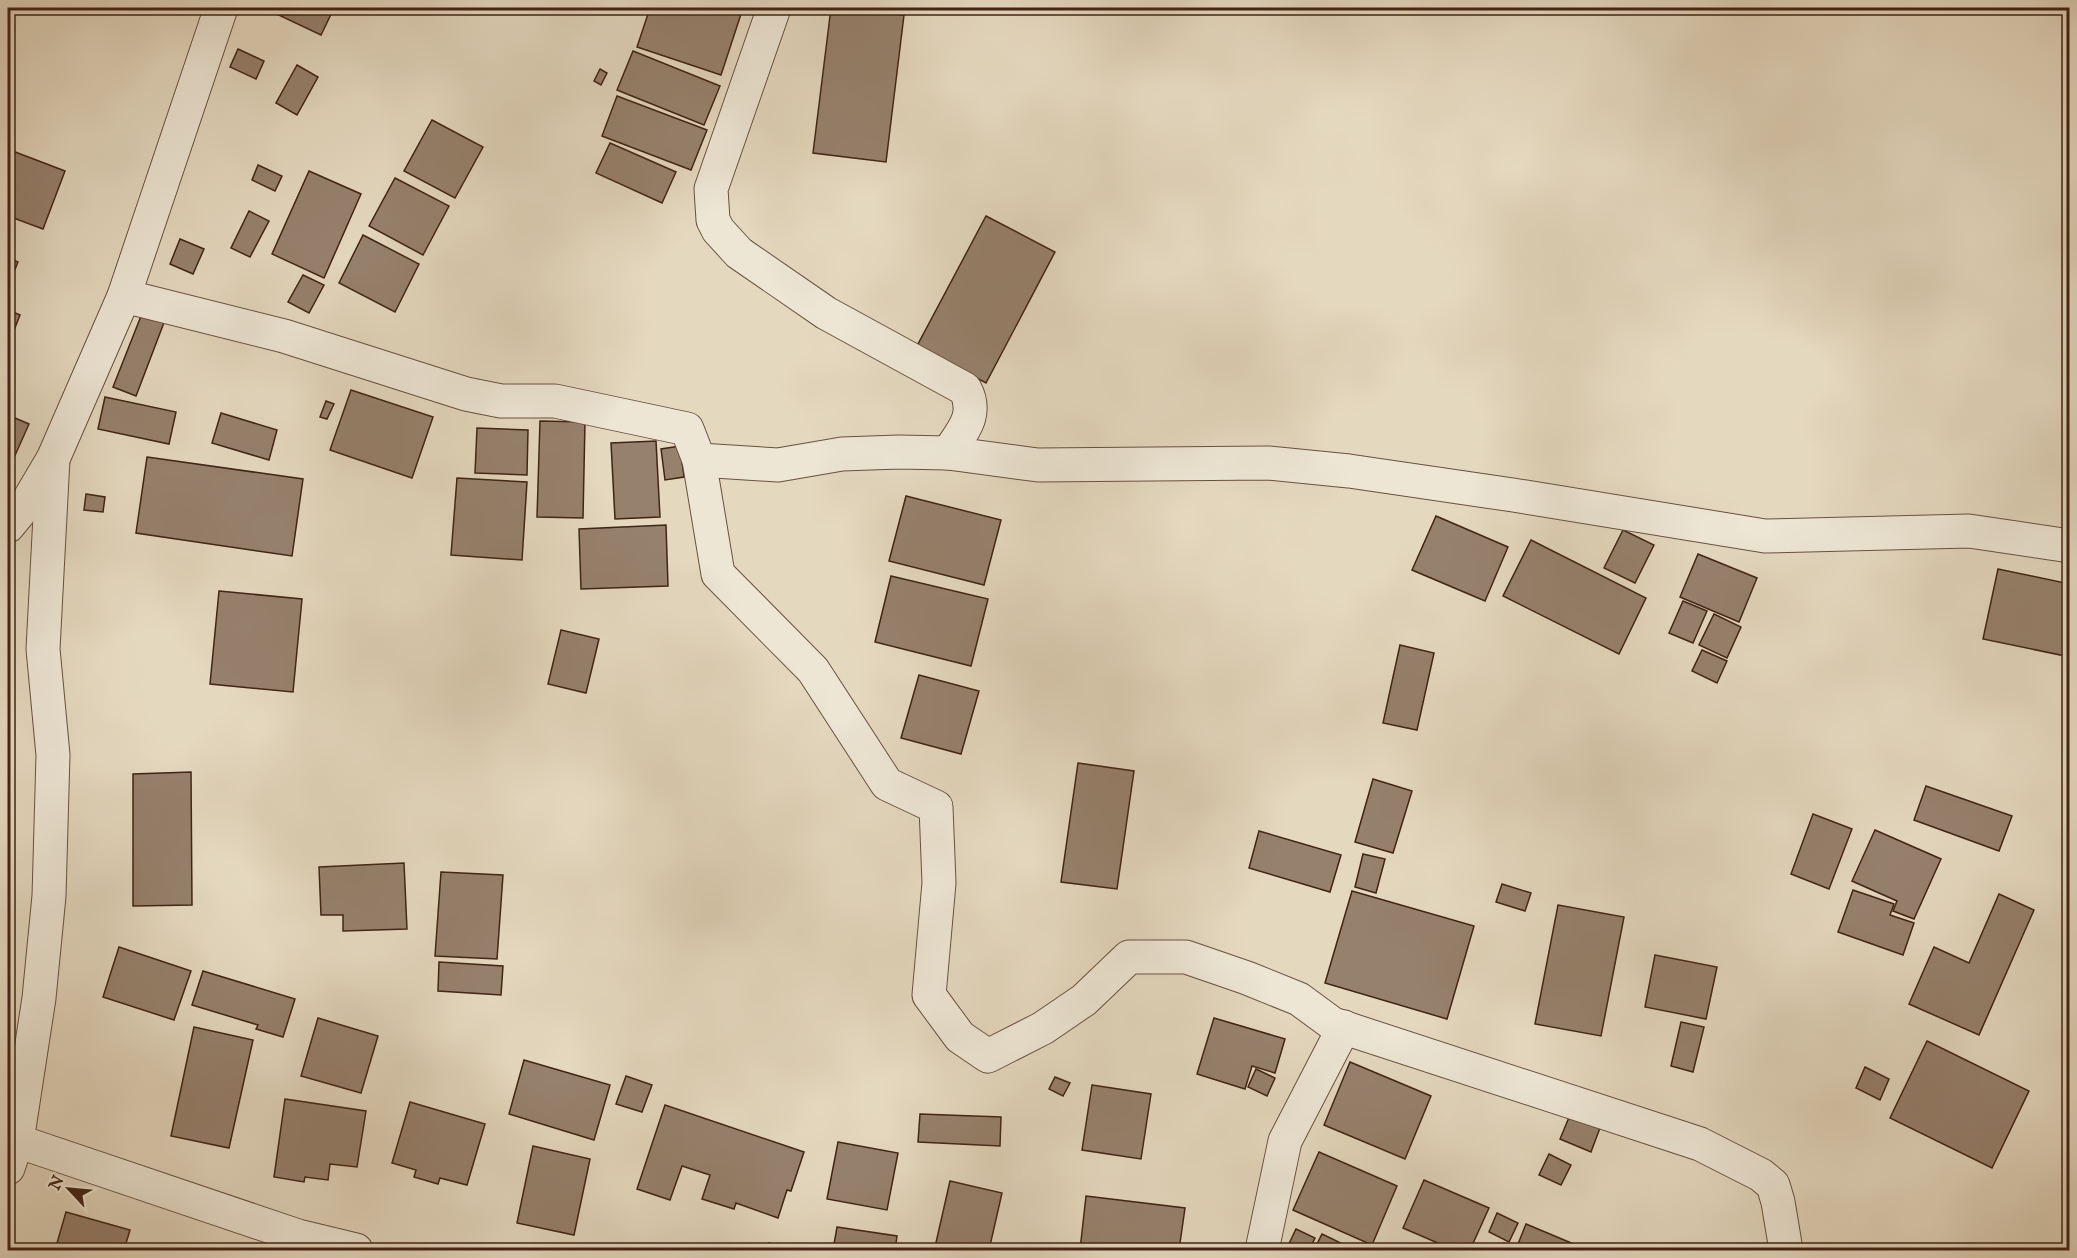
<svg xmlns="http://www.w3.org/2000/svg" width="2077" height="1258" font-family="'IM FELL English',serif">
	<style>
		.building { fill: #96816d; stroke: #422315; stroke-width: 1.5 }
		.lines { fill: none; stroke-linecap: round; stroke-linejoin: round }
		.minor-casing { stroke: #6a5040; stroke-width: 35 }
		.minor { stroke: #ede6d5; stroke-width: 33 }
	</style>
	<rect width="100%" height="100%" fill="#e4d8bf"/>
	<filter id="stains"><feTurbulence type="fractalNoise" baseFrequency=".00333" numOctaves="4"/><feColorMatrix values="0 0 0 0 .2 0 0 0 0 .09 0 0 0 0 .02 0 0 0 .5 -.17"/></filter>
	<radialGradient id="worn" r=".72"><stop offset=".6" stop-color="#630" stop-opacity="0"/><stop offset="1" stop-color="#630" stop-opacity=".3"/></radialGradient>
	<!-- building -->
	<g class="building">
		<polygon points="269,8 334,8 321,35 268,10"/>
		<polygon points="650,8 743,8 721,75 637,47"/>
		<polygon points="831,8 904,15 886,162 813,153"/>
		<polygon points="238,49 264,61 256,79 230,67"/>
		<polygon points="633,51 720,86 704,125 617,90"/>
		<polygon points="297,65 318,77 297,115 276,103"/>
		<polygon points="600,69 607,73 601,85 594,81"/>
		<polygon points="617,96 707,130 691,170 602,136"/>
		<polygon points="432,120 483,147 455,198 404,171"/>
		<polygon points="610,143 676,172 662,203 596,173"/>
		<polygon points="10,150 65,171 43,229 8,216 8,157"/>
		<polygon points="258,165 282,176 275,191 252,180"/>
		<polygon points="309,171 361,194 324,278 272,254"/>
		<polygon points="395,178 449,206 423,255 369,226"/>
		<polygon points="249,211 269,221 250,257 231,248"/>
		<polygon points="986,216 1055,252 986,383 917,346"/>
		<polygon points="363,235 419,264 395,312 339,283"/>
		<polygon points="180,239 204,249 193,274 170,264"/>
		<polygon points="8,258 18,262 8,287"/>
		<polygon points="303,275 324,285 309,313 288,302"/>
		<polygon points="8,310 20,315 8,346"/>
		<polygon points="143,311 165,320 136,396 113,387"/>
		<polygon points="351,390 433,417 412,478 330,450"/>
		<polygon points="105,397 176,412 169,444 98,429"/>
		<polygon points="326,401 334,404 327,419 320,417"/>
		<polygon points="221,413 277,430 269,460 212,443"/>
		<polygon points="8,415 29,424 9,469 8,468"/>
		<polygon points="540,421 585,422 583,518 537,517"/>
		<polygon points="477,428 528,430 527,475 475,473"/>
		<polygon points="656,441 660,517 615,519 611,443"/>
		<polygon points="680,446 684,477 665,480 661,449"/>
		<polygon points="147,457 303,479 292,556 136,533"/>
		<polygon points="457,478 527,482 522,560 451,555"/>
		<polygon points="86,494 105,497 103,512 84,510"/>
		<polygon points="906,496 1001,520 984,585 889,561"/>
		<polygon points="1436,516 1508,547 1485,601 1412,570"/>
		<polygon points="666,525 668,586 581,589 579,529"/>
		<polygon points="1623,530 1654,545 1635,583 1604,568"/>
		<polygon points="1531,540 1646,598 1619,654 1503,596"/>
		<polygon points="1698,554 1757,578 1739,622 1680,597"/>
		<polygon points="1998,569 2070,584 2070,657 1983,639"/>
		<polygon points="891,576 988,599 971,666 875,642"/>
		<polygon points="219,591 302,599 293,692 210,684"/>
		<polygon points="1683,601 1707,611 1693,643 1669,633"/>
		<polygon points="1714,614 1741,627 1727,658 1699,645"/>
		<polygon points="561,630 599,639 586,693 548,684"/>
		<polygon points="1400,645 1434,653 1417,730 1383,723"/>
		<polygon points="1702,650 1727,661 1717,683 1692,671"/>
		<polygon points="919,675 979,691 961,754 901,738"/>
		<polygon points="1078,763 1134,771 1117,889 1061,882"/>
		<polygon points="191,772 192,905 133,906 133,774"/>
		<polygon points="1373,779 1412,791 1393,853 1355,842"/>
		<polygon points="1926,786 2012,816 1999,851 1914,820"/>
		<polygon points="1813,814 1852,829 1829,889 1791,874"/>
		<polygon points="1875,830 1941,859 1914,919 1893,911 1897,901 1852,881"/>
		<polygon points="1259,831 1341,855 1330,892 1249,868"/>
		<polygon points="1363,854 1385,859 1376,893 1355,887"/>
		<polygon points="404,863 407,929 343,931 343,915 321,915 319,867"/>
		<polygon points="441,872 503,875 497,959 435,956"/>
		<polygon points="1502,884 1531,893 1525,911 1496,902"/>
		<polygon points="1853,890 1894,904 1890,915 1914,923 1903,955 1838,932"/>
		<polygon points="1352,891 1474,926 1447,1019 1325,983"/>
		<polygon points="1999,894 2034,910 1979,1035 1909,1004 1934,947 1969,963"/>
		<polygon points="1558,905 1624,917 1601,1036 1535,1024"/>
		<polygon points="119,947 191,971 174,1020 103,997"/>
		<polygon points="1655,955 1717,967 1706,1019 1645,1007"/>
		<polygon points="439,962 503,966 501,995 438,991"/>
		<polygon points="203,971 295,999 283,1037 256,1029 258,1025 192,1005"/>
		<polygon points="318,1018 378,1036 361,1093 301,1076"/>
		<polygon points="1214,1018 1285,1039 1275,1073 1252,1066 1245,1089 1197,1074"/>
		<polygon points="1681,1022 1704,1027 1693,1072 1671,1066"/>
		<polygon points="194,1027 253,1040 229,1148 171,1136"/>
		<polygon points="1927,1041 2029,1091 1992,1168 1890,1118"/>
		<polygon points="524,1060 610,1085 594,1140 509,1114"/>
		<polygon points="1350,1062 1431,1096 1405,1159 1324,1125"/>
		<polygon points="1865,1067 1889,1079 1880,1100 1856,1088"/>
		<polygon points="1256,1069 1275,1078 1267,1096 1248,1087"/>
		<polygon points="626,1076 652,1085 642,1112 616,1104"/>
		<polygon points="1055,1077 1070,1083 1063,1096 1049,1089"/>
		<polygon points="1092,1085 1151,1094 1141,1159 1082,1150"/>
		<polygon points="285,1099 366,1111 357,1167 330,1164 328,1180 305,1177 304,1182 274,1177"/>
		<polygon points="410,1102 485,1124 467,1185 440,1178 438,1184 414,1177 416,1170 392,1163"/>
		<polygon points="665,1105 804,1152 791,1191 787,1190 778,1218 736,1203 734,1209 702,1199 710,1175 682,1166 670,1200 637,1189"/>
		<polygon points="920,1114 1001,1117 1000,1146 918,1142"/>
		<polygon points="1570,1115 1600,1128 1591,1152 1560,1139"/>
		<polygon points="838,1142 898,1153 887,1210 827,1199"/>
		<polygon points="533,1146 590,1159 574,1235 517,1223"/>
		<polygon points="1319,1152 1397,1186 1372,1245 1293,1210"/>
		<polygon points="1549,1154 1571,1165 1561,1185 1539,1175"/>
		<polygon points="1424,1180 1489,1208 1470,1250 1454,1250 1403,1228"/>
		<polygon points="950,1181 1002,1193 989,1250 950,1250 935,1247"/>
		<polygon points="1086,1196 1185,1208 1179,1250 1080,1250"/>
		<polygon points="66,1212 130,1230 124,1250 55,1250"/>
		<polygon points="1497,1213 1518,1223 1509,1242 1489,1232"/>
		<polygon points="1526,1224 1588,1250 1501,1250 1504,1243 1516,1249"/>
		<polygon points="837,1227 897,1236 895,1250 833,1250"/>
		<polygon points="1296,1229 1315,1238 1309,1250 1286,1250"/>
		<polygon points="1322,1234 1347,1246 1345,1250 1314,1250"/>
		<polygon points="769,1243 795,1250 767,1250"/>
	</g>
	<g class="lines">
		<!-- minor casing -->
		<g class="minor-casing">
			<g id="minor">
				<path d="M 774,8 L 711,189 L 713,220 L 718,230 L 739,253 L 826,313 L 965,389 C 979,415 962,432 948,453"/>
				<polyline points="124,296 284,336 466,394 501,401 555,401 687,429 699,460 778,465 842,454 899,452 948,453 1038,465 1268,463 1349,471 1513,495 1765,536 1969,531 2070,546"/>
				<polyline points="699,460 718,574 813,670 887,784 936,807 939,883 929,995 960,1037 988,1056 1043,1028 1084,1000 1129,957 1186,957 1247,978 1299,999 1333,1024 1700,1144 1761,1175 1773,1185 1778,1202 1786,1250"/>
				<polyline points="8,526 27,503 53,459 124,296 221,8"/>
				<polyline points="17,1141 298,1236 356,1250"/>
				<polyline points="8,1168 17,1141 39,998 49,896 53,755 43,649 53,459"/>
				<polyline points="1262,1250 1285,1141 1344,1027"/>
			</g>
		</g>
		<!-- minor -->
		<use href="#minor" class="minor"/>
	</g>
	<!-- margin -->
	<rect width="2077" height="1258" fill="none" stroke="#e4d8bf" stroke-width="30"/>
	<rect x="9" y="9" width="2059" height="1240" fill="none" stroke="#422315" stroke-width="3"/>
	<rect x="15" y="15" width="2047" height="1228" fill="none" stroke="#422315" stroke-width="1.5"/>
	<!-- north arrow -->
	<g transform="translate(69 1189) rotate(296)" stroke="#ede6d5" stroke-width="4.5" paint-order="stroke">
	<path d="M0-4.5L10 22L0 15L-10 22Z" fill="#422315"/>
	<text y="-9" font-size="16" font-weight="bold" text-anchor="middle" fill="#422315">N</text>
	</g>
	<rect width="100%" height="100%" filter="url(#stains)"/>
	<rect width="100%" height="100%" fill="url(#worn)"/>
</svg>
